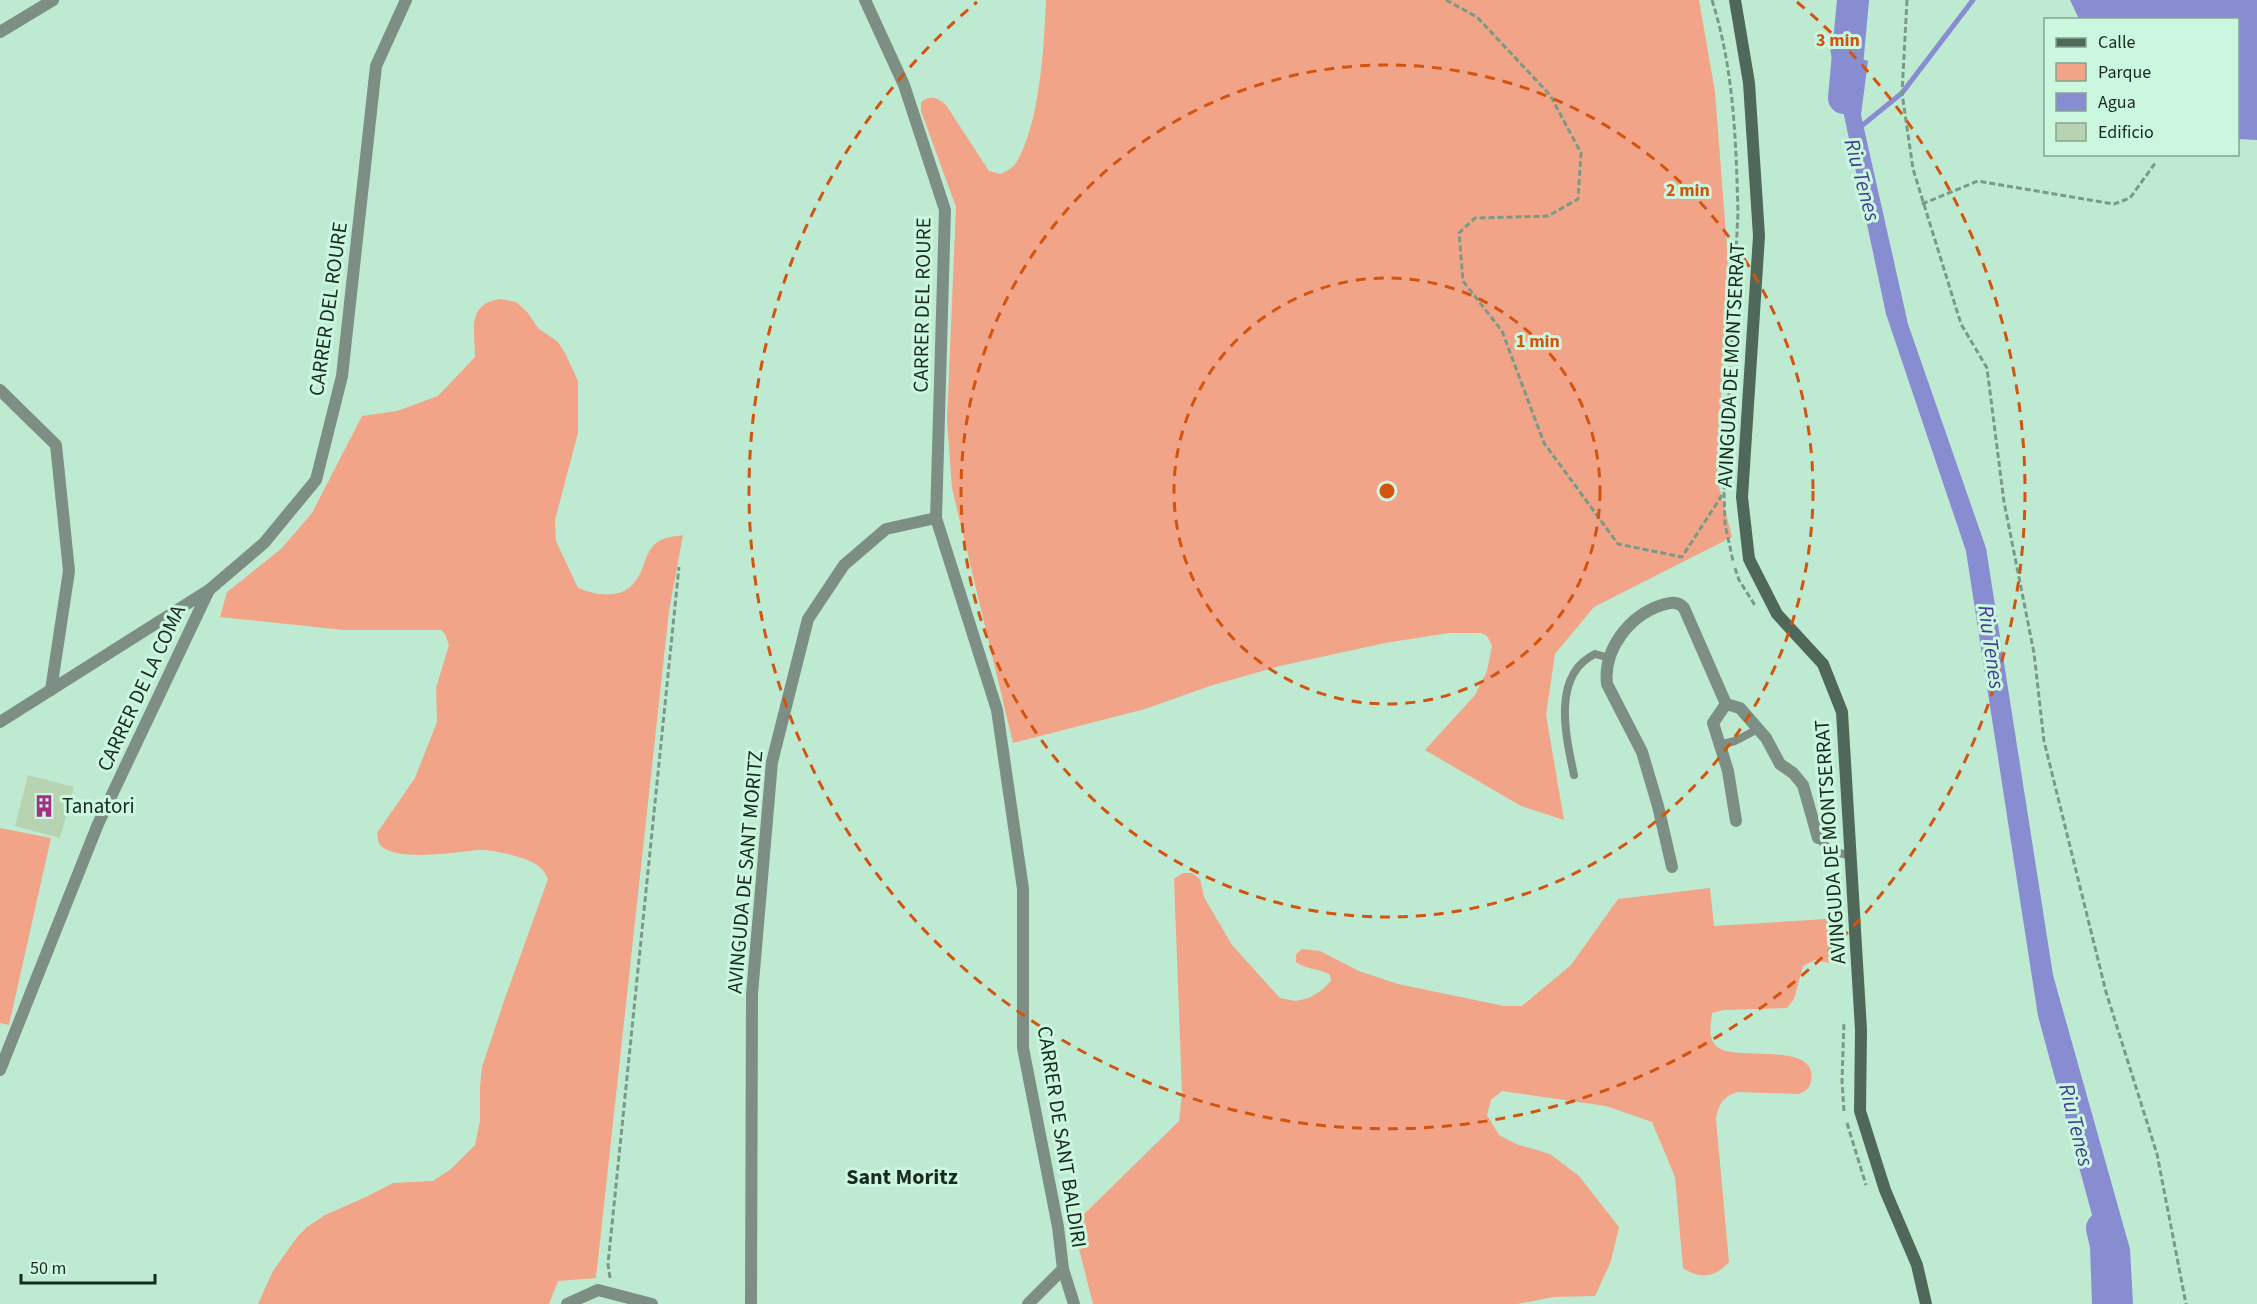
<svg xmlns="http://www.w3.org/2000/svg" width="2257" height="1304" font-family="'Source Sans 3',sans-serif">
	<style>
		.green { fill: #f1a488 }
		.water { fill: #888dd2 }
		.lines { fill: none; stroke-linecap: round; stroke-linejoin: round }
		.stream { stroke: #888dd2; stroke-width: 5 }
		.river { stroke: #888dd2; stroke-width: 32 }
		.building { fill: #b7d3b1 }
		.path { stroke: #7a9a88; stroke-width: 3; stroke-dasharray: 6 3; stroke-linecap: butt }
		.lane { stroke: #7d8e84; stroke-width: 8 }
		.street { stroke: #7d8e84; stroke-width: 12 }
		.secondary { stroke: #4f685a; stroke-width: 12 }
		.ring { fill: none; stroke: #d3540e; stroke-width: 3; stroke-dasharray: 10 8 }
		.labels { text-anchor: middle; dominant-baseline: central; stroke-width: 6; stroke-linejoin: round; paint-order: stroke }
		.street-label { font-size: 21px; fill: #192a21; stroke: #ccf7df }
		.poi-label { font-size: 21px; fill: #192a21; stroke: #ccf7df; text-anchor: start }
		.water-label { font-size: 22px; font-style: italic; fill: #423f91; stroke: #ccf7df }
		.neighbourhood-label { font-size: 22px; font-weight: bold; fill: #192a21; stroke: #ccf7df }
		.centre { fill: #d3540e; stroke: #ccf7df; stroke-width: 3 }
		.ring-label { font-size: 18px; text-anchor: middle; font-weight: bold; fill: #d3540e; stroke: #ccf7df; stroke-width: 6; stroke-linejoin: round; paint-order: stroke }
	</style>
	<rect width="100%" height="100%" fill="#bfead2"/>
	<!-- green -->
	<g class="green">
		<path d="M 1046,0 L 1699,0 L 1715,92 L 1728,260 L 1717,479 L 1732,537 L 1594,607 L 1555,654 L 1546,715 L 1564,820 L 1521,806 L 1425,750 L 1475,695 L 1487,671 L 1492,646 L 1487,636 L 1481,633 L 1449,633 L 1385,643 L 1280,666 L 1210,686 L 1145,709 L 1013,743 L 952,488 L 947,421 L 956,207 L 921,111 L 921,102 C 930,95 938,97 946,105 L 989,171 L 1001,174 C 1006,171 1013,168 1016,163 C 1040,124 1044,46 1046,0 Z"/>
		<path d="M 500,299 L 516,302 L 528,313 L 538,328 L 558,342 L 566,355 L 578,381 L 578,433 L 555,520 L 556,541 L 578,588 C 595,595 620,600 634,583 C 643,574 644,556 653,546 C 661,537 672,537 683,535 L 669,611 L 596,1278 L 558,1281 L 549,1304 L 258,1304 L 273,1271 L 298,1236 L 307,1227 L 325,1215 L 366,1197 L 393,1183 L 433,1181 L 451,1169 L 475,1145 L 480,1121 L 480,1087 L 482,1067 L 504,1001 L 548,879 C 545,873 543,869 537,865 C 526,857 492,849 478,850 C 456,852 398,862 381,846 C 378,843 378,838 377,833 L 415,778 L 437,722 L 436,688 L 449,645 L 445,634 L 441,630 L 344,630 L 220,617 L 227,592 L 281,549 L 312,513 L 362,416 L 397,411 L 438,396 L 475,357 C 475,331 466,304 500,299 Z"/>
		<polygon points="0,828 51,838 9,1025 0,1023"/>
		<path d="M 1183,873 L 1192,873 L 1200,879 L 1204,897 L 1232,945 L 1280,998 L 1296,1001 L 1309,998 L 1322,990 L 1331,981 L 1330,975 C 1320,968 1306,970 1296,962 L 1296,954 L 1302,949 L 1320,951 L 1359,971 L 1398,984 L 1504,1006 L 1522,1006 L 1571,965 L 1618,899 L 1710,888 L 1714,926 L 1842,918 L 1844,966 L 1815,960 L 1803,966 L 1794,999 L 1787,1008 L 1724,1010 L 1712,1013 C 1711,1025 1707,1041 1719,1048 C 1738,1061 1819,1041 1811,1081 C 1810,1088 1806,1091 1799,1094 L 1738,1092 C 1724,1095 1718,1105 1716,1119 L 1729,1262 C 1716,1277 1700,1280 1683,1268 L 1675,1177 L 1652,1122 L 1606,1106 L 1502,1091 L 1491,1100 L 1487,1115 L 1499,1135 L 1516,1144 L 1550,1154 L 1579,1176 L 1619,1227 L 1611,1261 L 1595,1296 L 1554,1297 L 1517,1304 L 1093,1304 L 1073,1225 L 1179,1121 L 1182,1094 L 1174,879 Z"/>
	</g>
	<!-- water -->
	<g class="water">
		<polygon points="2070,0 2257,0 2257,140 2238,139 2238,20 2079,19"/>
		<polygon points="1830,49 1868,61 1861,115 1908,324 1986,548 2053,975 2130,1249 2133,1304 2108,1304 2107,1270 2038,1016 1966,551 1886,314"/>
	</g>
	<g class="lines">
		<!-- stream -->
		<polyline class="stream" points="1859,128 1902,93 1973,0"/>
		<!-- river -->
		<g class="river">
			<polyline points="1844,98 1853,0"/>
			<polyline points="2102,1228 2106,1246 2108,1304"/>
		</g>
	</g>
	<!-- building -->
	<polygon class="building" points="28,775 74,787 60,838 15,826"/>
	<g class="lines">
		<!-- path -->
		<g class="path">
			<polyline points="1446,0 1477,17 1550,95 1581,153 1578,199 1548,216 1475,218 1459,233 1463,281 1502,331 1544,443 1618,544 1682,557 1724,492"/>
			<path d="M 1712,0 C 1734,69 1736,141 1738,213 L 1724,492 L 1725,524 L 1733,561"/>
			<polyline points="1907,0 1902,93 1913,169 1961,324 1987,368 2004,502 2034,653 2044,741 2106,992 2157,1154 2186,1304"/>
			<polyline points="1922,204 1978,181 2114,204 2130,198 2156,162"/>
			<polyline points="1735,568 1739,580 1756,607"/>
			<polyline points="1844,1111 1842,1081 1844,1021"/>
			<polyline points="1847,1123 1866,1185"/>
			<polyline points="610,1278 608,1264 679,567"/>
		</g>
		<!-- lane -->
		<g class="lane">
			<polyline points="1719,745 1735,741 1758,729"/>
			<path d="M 1574,775 C 1566,737 1551,675 1595,654 L 1610,658"/>
			<polyline points="1818,838 1831,851 1852,856"/>
		</g>
		<!-- street -->
		<g class="street">
			<polyline points="865,0 904,85 945,210 936,518 997,710 1023,889 1023,1048 1058,1227 1063,1269 1074,1304"/>
			<polyline points="0,32 53,0"/>
			<polyline points="0,390 56,445 69,571 51,690"/>
			<polyline points="1726,704 1713,723 1728,771 1736,821"/>
			<polyline points="0,722 209,590 264,543 316,480 342,376 376,66 406,0"/>
			<path d="M 1672,867 L 1658,806 L 1642,752 L 1607,684 C 1603,649 1630,615 1662,605 C 1671,602 1678,601 1684,608 L 1726,704 L 1740,708 L 1766,738 L 1780,764 L 1793,773 L 1803,785 L 1818,838"/>
			<polyline points="0,1070 98,824 209,590"/>
			<polyline points="567,1304 598,1290 652,1304"/>
			<polyline points="751,1304 752,994 772,762 808,619 844,565 886,529 936,518"/>
			<polyline points="1028,1304 1063,1269"/>
		</g>
		<!-- secondary -->
		<polyline class="secondary" points="1735,0 1749,83 1759,236 1742,497 1749,559 1777,614 1823,664 1842,712 1861,1030 1860,1111 1885,1190 1917,1265 1926,1304"/>
	</g>
	<!-- distance rings -->
	<g class="ring">
		<circle cx="1387" cy="491" r="213"/>
		<circle cx="1387" cy="491" r="426"/>
		<path d="M1797 2A638 638 0 1 1 977 2"/>
	</g>
	<!-- icons -->
	<defs>
		<g id="building-bare" transform="scale(1.8)"><path d="M-4-6H4V6H1V3H-1V6H-4ZM-2.5-4.3h1.7v1.8h-1.7ZM.8-4.3h1.7v1.8H.8ZM-2.5-1h1.7V.8h-1.7ZM.8-1h1.7V.8H.8Z" fill="#a62f86" stroke="#ccf7df" stroke-width="2.5" paint-order="stroke"/></g>
	</defs>
	<g fill-rule="evenodd">
		<use href="#building-bare" x="44" y="806"/>
	</g>
	<g class="labels">
		<!-- street labels -->
		<g class="street-label">
			<text transform="translate(922 305) rotate(-89)">CARRER DEL ROURE</text>
			<text transform="translate(328 309) rotate(-82)">CARRER DEL ROURE</text>
			<text transform="translate(1731 365) rotate(-87)">AVINGUDA DE MONTSERRAT</text>
			<text transform="translate(141 688) rotate(-65)">CARRER DE LA COMA</text>
			<text transform="translate(1830 842) rotate(-94)">AVINGUDA DE MONTSERRAT</text>
			<text transform="translate(745 872) rotate(-85)">AVINGUDA DE SANT MORITZ</text>
			<text transform="translate(1062 1137) rotate(81)">CARRER DE SANT BALDIRI</text>
		</g>
		<!-- poi labels -->
		<g class="poi-label">
			<text x="62" y="806">Tanatori</text>
		</g>
		<!-- water labels -->
		<g class="water-label">
			<text transform="translate(1862 180) rotate(75)">Riu Tenes</text>
			<text transform="translate(1991 647) rotate(82)">Riu Tenes</text>
			<text transform="translate(2076 1125) rotate(76)">Riu Tenes</text>
		</g>
		<!-- neighbourhood labels -->
		<g class="neighbourhood-label">
			<text x="902" y="1177">Sant Moritz</text>
		</g>
	</g>
	<circle cx="1387" cy="491" r="9" class="centre"/>
	<g class="ring-label">
		<text x="1838" y="46">3 min</text>
		<text x="1688" y="196">2 min</text>
		<text x="1538" y="347">1 min</text>
	</g>
	<!-- legend -->
	<rect x="2044" y="18" width="195" height="138" fill="#ccf7df" stroke="#84a593" stroke-width="1.5"/>
	<rect x="2056" y="38" width="30" height="9" fill="#4f685a" stroke="#84a593" stroke-width="1.5"/>
	<text x="2098" y="48" font-size="18" fill="#192a21">Calle</text>
	<rect x="2056" y="63" width="30" height="18" fill="#f1a488" stroke="#84a593" stroke-width="1.5"/>
	<text x="2098" y="78" font-size="18" fill="#192a21">Parque</text>
	<rect x="2056" y="93" width="30" height="18" fill="#888dd2" stroke="#84a593" stroke-width="1.5"/>
	<text x="2098" y="108" font-size="18" fill="#192a21">Agua</text>
	<rect x="2056" y="123" width="30" height="18" fill="#b7d3b1" stroke="#84a593" stroke-width="1.5"/>
	<text x="2098" y="138" font-size="18" fill="#192a21">Edificio</text>
	<!-- scale -->
	<path d="M21 1274v9h134v-9" fill="none" stroke="#192a21" stroke-width="3"/>
	<text x="30" y="1274" font-size="18" fill="#192a21" stroke="#ccf7df" stroke-width="4.5" paint-order="stroke">50 m</text>
</svg>
